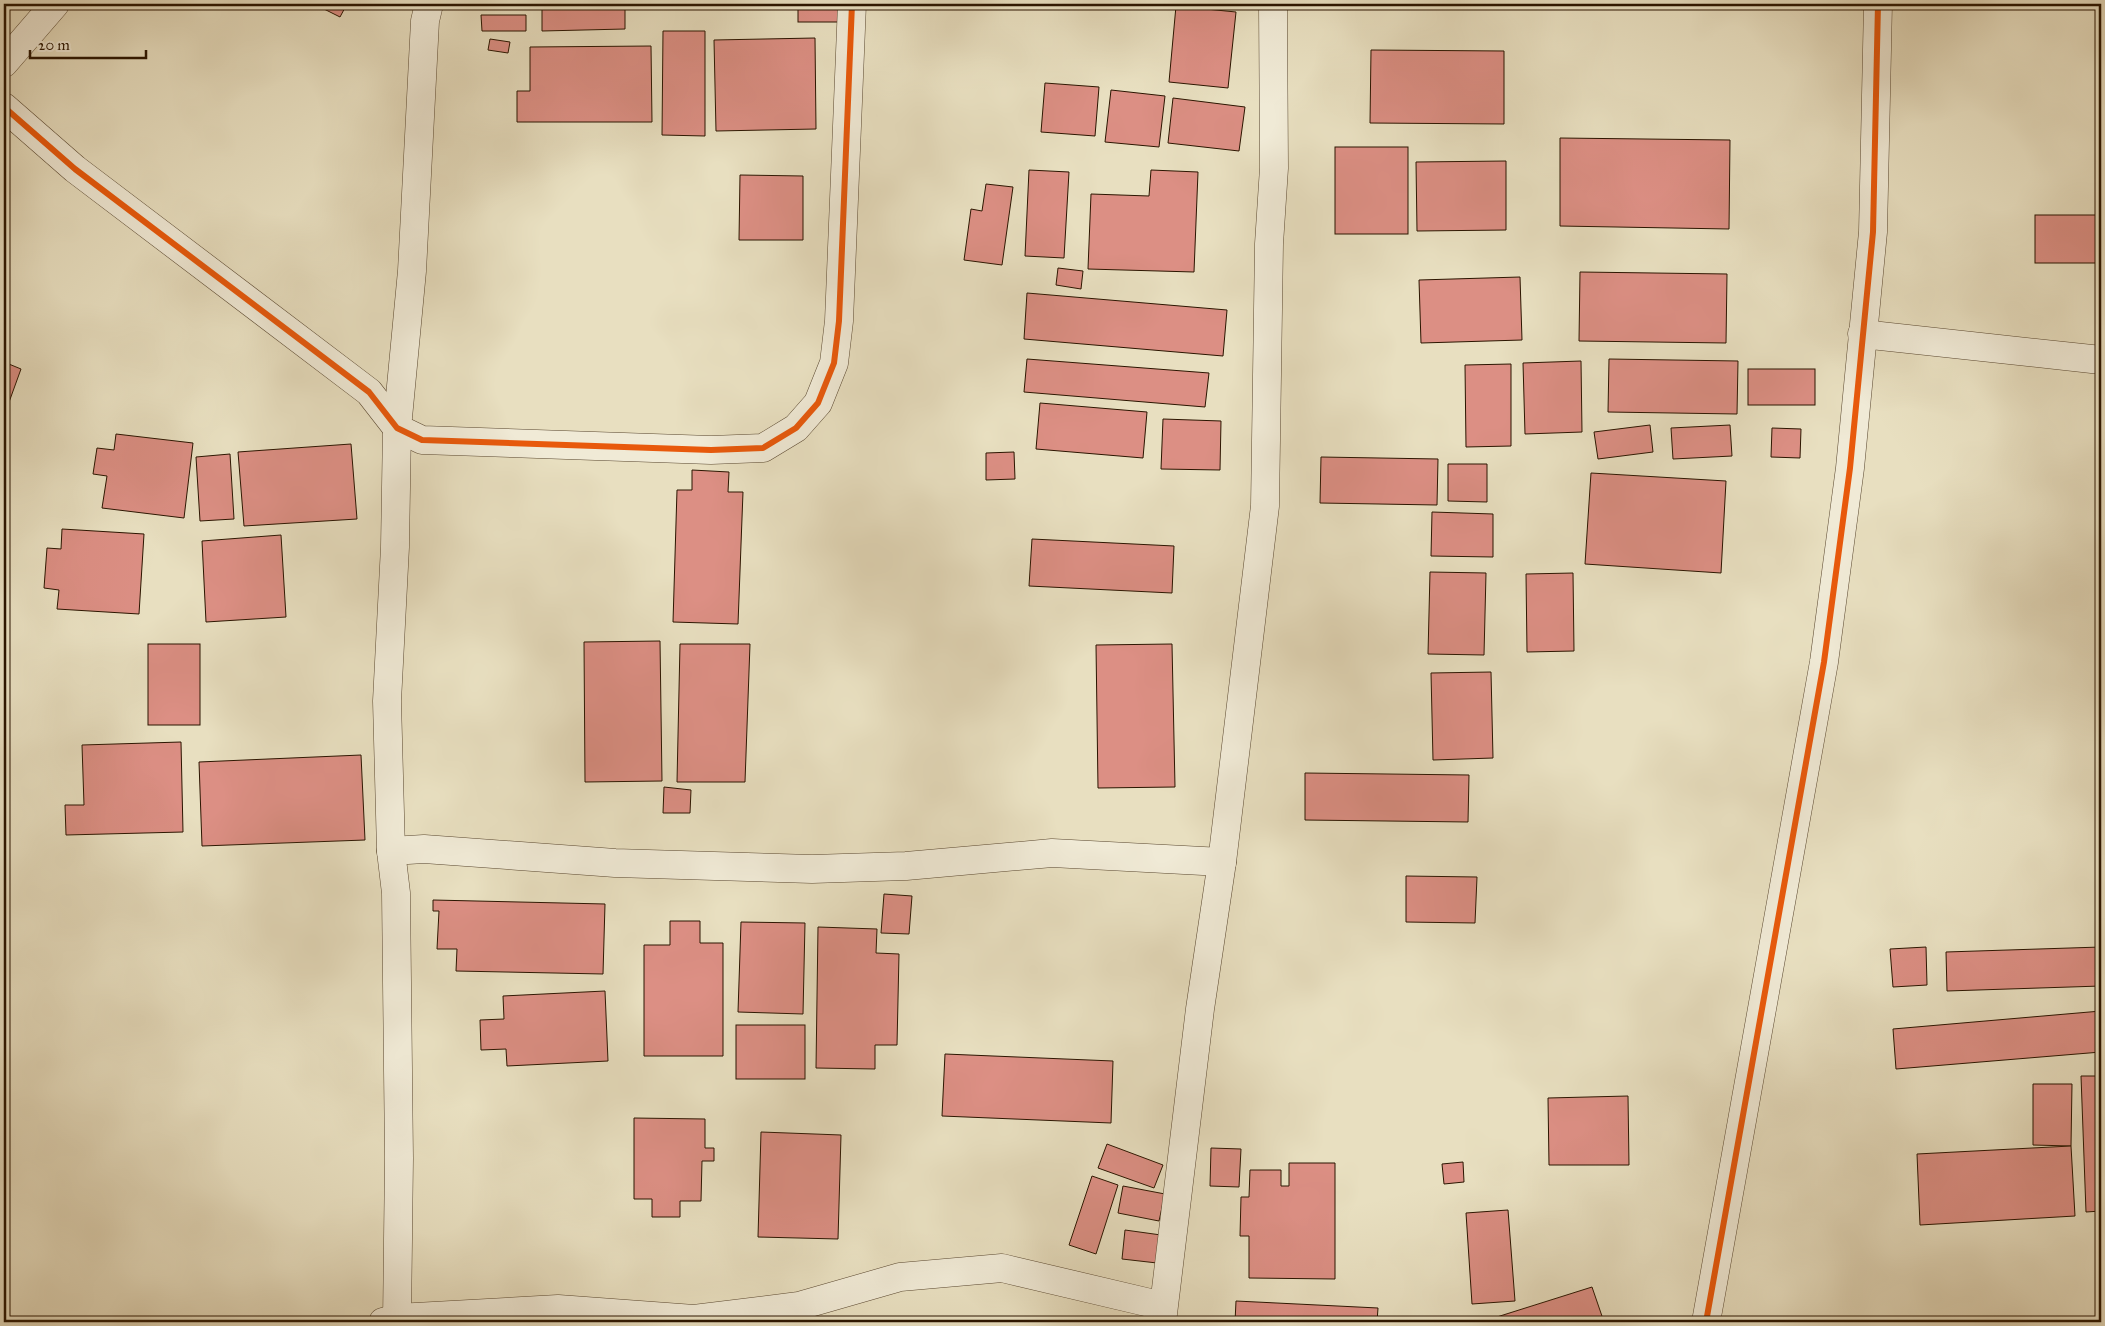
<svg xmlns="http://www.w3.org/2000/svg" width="2105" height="1326" font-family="'IM FELL Great Primer',serif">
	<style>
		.building { fill: #dc8f84; stroke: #2b1500 }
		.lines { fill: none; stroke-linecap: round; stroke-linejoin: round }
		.minor-casing { stroke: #5a4830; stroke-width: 29 }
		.minor { stroke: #f0ead6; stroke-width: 28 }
		.cycleway-casing { stroke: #f0ead6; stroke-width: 9 }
		.cycleway { stroke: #e8590c; stroke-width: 6 }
	</style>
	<rect width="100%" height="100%" fill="#e8dfc0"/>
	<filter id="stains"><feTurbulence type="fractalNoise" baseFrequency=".004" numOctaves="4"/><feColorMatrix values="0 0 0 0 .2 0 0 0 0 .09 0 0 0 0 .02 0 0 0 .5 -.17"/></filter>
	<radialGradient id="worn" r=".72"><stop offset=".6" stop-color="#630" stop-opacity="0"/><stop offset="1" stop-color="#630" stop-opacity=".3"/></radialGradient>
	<!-- building -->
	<g class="building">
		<polygon points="314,4 347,4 340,17"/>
		<polygon points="542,4 625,4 625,29 542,31"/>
		<rect x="798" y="4" width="47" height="18"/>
		<polygon points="1176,6 1236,12 1228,88 1169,82"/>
		<polygon points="481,15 526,15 526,31 482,31"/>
		<polygon points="663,31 705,31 705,136 662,135"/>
		<polygon points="815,38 816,129 716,131 714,40"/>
		<polygon points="490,39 510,42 508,53 488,50"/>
		<polygon points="651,46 652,122 517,122 517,91 530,91 530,47"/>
		<polygon points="1371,50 1504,51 1504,124 1370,123"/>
		<polygon points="1045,83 1099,87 1095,136 1041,132"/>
		<polygon points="1111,90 1165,96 1159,147 1105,142"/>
		<polygon points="1173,98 1245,107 1239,151 1168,143"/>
		<polygon points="1560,138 1730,140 1729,229 1560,226"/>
		<rect x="1335" y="147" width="73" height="87"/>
		<polygon points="1506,161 1506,230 1417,231 1416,162"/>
		<polygon points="1029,170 1069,172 1064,258 1025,256"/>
		<polygon points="1151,170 1198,172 1194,272 1088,269 1091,194 1149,196"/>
		<polygon points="740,175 803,176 803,240 739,240"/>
		<polygon points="986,184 1013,187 1002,265 964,260 971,209 982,211"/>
		<rect x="2035" y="215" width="66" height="48"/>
		<polygon points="1058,268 1083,271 1081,289 1056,285"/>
		<polygon points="1580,272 1727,274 1726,343 1579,341"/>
		<polygon points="1520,277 1522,340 1421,343 1419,280"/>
		<polygon points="1027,293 1227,310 1223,356 1024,339"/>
		<polygon points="1027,359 1209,373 1205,407 1024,392"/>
		<polygon points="1609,359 1738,361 1737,414 1608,412"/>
		<polygon points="1581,361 1582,432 1525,434 1523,363"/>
		<polygon points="4,362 21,369 4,416"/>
		<polygon points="1511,364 1511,446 1466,447 1465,365"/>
		<rect x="1748" y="369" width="67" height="36"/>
		<polygon points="1040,403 1147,412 1143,458 1036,449"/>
		<polygon points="1163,419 1221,421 1220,470 1161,469"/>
		<polygon points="1650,425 1653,452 1598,459 1594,432"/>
		<polygon points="1730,425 1732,456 1673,459 1671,428"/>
		<polygon points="1772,428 1801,429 1800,458 1771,457"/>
		<polygon points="116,434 193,443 184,518 102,508 107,476 93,474 97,448 114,450"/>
		<polygon points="351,444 357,519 244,526 238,452"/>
		<polygon points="1014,452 1015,479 986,480 986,453"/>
		<polygon points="230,454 234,519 200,521 196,457"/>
		<polygon points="1321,457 1438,459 1437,505 1320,503"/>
		<polygon points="1448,464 1487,464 1487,502 1448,501"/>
		<polygon points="692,470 729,472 728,492 743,492 738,624 673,622 677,490 692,490"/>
		<polygon points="1591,473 1726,481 1721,573 1585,564"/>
		<polygon points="1432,512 1493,514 1493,557 1431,556"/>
		<polygon points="62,529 144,534 139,614 57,609 59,590 44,588 47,548 61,549"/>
		<polygon points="281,535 286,617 206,622 202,541"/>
		<polygon points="1032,539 1174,546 1172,593 1029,586"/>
		<polygon points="1430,572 1486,573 1484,655 1428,654"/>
		<polygon points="1573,573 1574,651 1527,652 1526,574"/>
		<polygon points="660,641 662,781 585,782 584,642"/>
		<rect x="148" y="644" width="52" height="81"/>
		<polygon points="680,644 750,644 745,782 677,782"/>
		<polygon points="1172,644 1175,787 1098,788 1096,645"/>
		<polygon points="1491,672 1493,758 1433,760 1431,673"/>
		<polygon points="181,742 183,832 66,835 65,805 84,805 82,745"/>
		<polygon points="361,755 365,840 202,846 199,762"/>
		<polygon points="1305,773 1469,775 1468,822 1305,820"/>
		<polygon points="664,787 691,790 690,813 663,813"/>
		<polygon points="1406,876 1477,877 1475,923 1406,922"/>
		<polygon points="884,894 912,896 909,934 881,933"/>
		<polygon points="433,900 605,904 603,974 456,971 457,949 437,949 439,911 433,911"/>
		<polygon points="670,921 700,921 700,943 723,943 723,1056 644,1056 644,945 670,945"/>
		<polygon points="741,922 805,923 803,1014 738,1012"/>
		<polygon points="818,927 877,929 876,953 899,954 897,1045 875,1045 875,1069 816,1068"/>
		<polygon points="1926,947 1927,985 1893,987 1890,949"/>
		<polygon points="2101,947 2101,986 1947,991 1946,952"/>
		<polygon points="605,991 608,1061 507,1066 506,1049 481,1050 480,1020 504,1019 503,996"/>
		<polygon points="2101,1011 2101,1052 1896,1069 1893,1029"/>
		<rect x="736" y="1025" width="69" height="54"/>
		<polygon points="945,1054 1113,1061 1111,1123 942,1116"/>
		<polygon points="2081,1076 2101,1076 2101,1211 2086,1212"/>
		<polygon points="2033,1084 2072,1084 2071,1146 2033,1145"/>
		<polygon points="1628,1096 1629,1165 1549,1165 1548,1098"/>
		<polygon points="634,1118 705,1119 705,1148 714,1148 714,1161 702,1161 701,1201 680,1201 680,1217 652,1217 652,1199 634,1199"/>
		<polygon points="761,1132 841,1135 838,1239 758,1237"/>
		<polygon points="1107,1144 1163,1165 1154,1188 1098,1168"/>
		<polygon points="2071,1146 2075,1216 1920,1225 1917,1154"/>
		<polygon points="1211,1148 1241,1149 1239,1187 1210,1186"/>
		<polygon points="1463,1162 1464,1182 1444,1184 1442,1164"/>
		<polygon points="1289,1163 1335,1163 1335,1279 1249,1278 1249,1236 1240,1236 1241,1197 1249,1197 1250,1170 1281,1170 1281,1186 1289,1186"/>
		<polygon points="1092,1176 1118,1185 1096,1254 1069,1245"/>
		<polygon points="1123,1186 1165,1194 1159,1221 1118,1213"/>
		<polygon points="1508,1210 1515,1301 1472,1304 1466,1213"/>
		<polygon points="1125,1230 1161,1235 1157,1263 1122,1259"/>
		<polygon points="1592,1287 1604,1322 1481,1322"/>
		<polygon points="1236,1301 1378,1308 1377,1322 1235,1322"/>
	</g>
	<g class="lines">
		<!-- minor casing -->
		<g class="minor-casing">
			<g id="minor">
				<polyline points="4,63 55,4"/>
				<polyline points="4,107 75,169 369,392 397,428 422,440 711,450 763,448 796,428 818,403 834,363 839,321 852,4"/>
				<polyline points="1862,334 2101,360"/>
				<polyline points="391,851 424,849 615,863 812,869 906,866 1052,853 1222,862"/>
				<polyline points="383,1322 397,1318 558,1309 694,1319 799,1306 900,1277 1002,1268 1163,1306"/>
				<polyline points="397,1322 399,1158 396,893 391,851 387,701 395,547 397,428 412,271 425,21 429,4"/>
				<polyline points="1162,1322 1200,1009 1222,862 1265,506 1269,244 1274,168 1273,4"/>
				<polyline points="1706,1322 1824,662 1850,468 1873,232 1878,4"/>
			</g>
		</g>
		<!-- minor -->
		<use href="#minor" class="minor"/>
		<!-- cycleway casing -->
		<g class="cycleway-casing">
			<g id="cycleway">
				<polyline points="4,107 75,169 369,392 397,428 422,440 711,450 763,448 796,428 818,403 834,363 839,321 852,4"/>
				<polyline points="1706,1322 1824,662 1850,468 1873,232 1878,4"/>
			</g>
		</g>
		<!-- cycleway -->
		<use href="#cycleway" class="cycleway"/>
	</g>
	<!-- margin -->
	<rect width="2105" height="1326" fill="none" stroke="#e8dfc0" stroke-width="20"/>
	<rect x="5" y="5" width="2095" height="1316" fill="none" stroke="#2b1500" stroke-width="2.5"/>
	<rect x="10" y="10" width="2085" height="1306" fill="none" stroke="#2b1500"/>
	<!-- scale -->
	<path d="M30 50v8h116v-8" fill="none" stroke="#2b1500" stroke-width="2.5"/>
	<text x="38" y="50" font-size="15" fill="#2b1500" stroke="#f0ead6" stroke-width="4" paint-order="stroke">20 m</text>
	<rect width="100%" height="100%" filter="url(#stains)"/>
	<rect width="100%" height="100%" fill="url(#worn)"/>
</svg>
